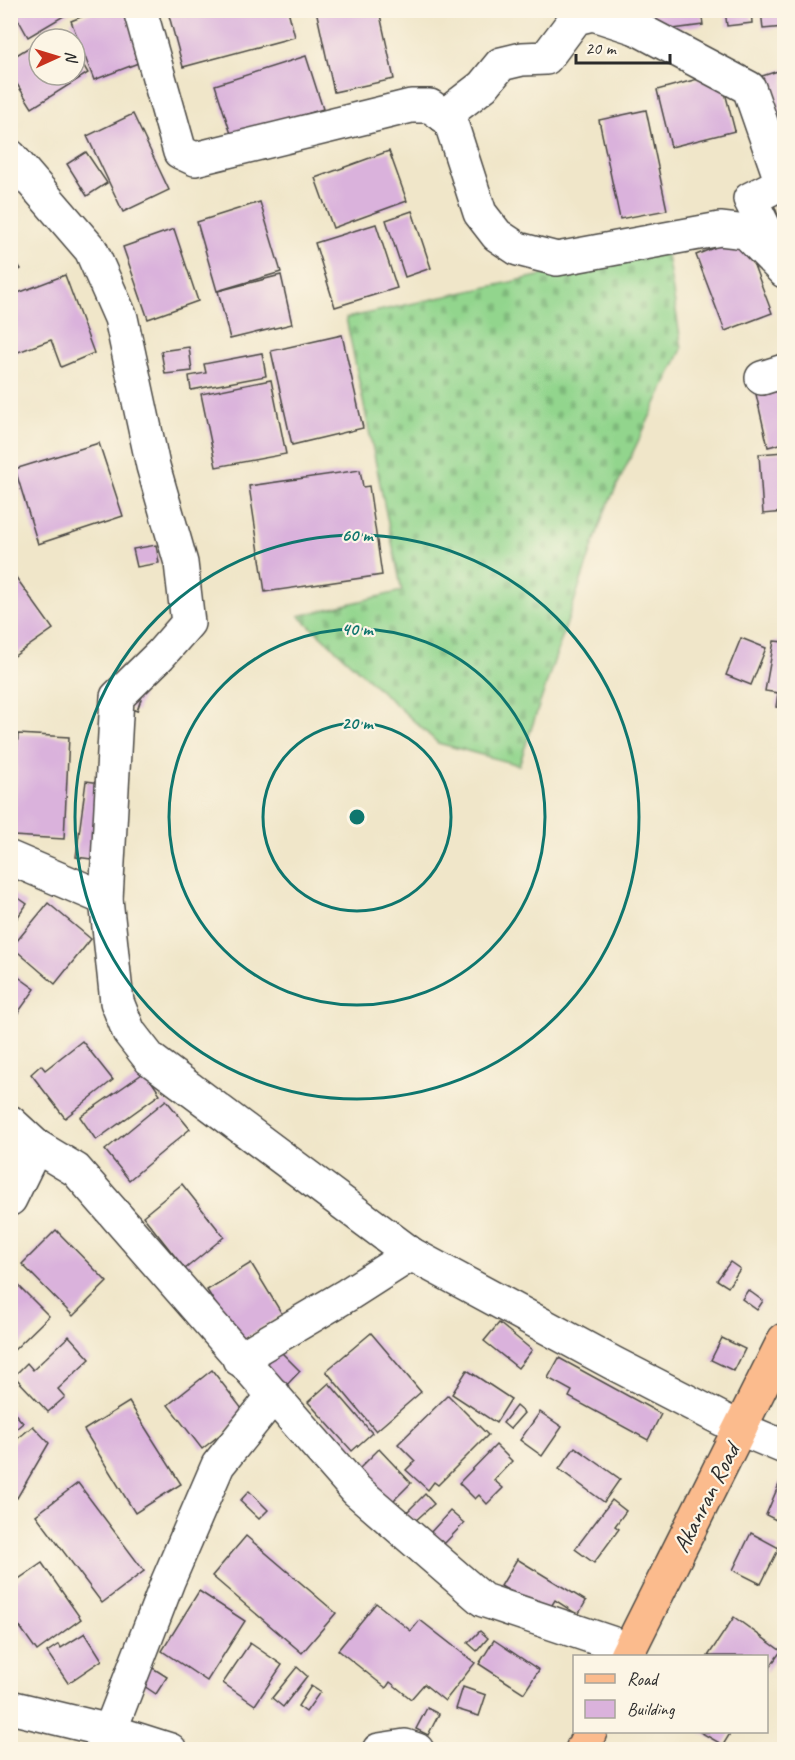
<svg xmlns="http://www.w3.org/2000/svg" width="795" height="1760" font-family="Caveat,sans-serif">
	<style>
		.cemetery { fill: url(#cemetery-stones); stroke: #5e805c; stroke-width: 1.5 }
		.building { fill: #dab2dc }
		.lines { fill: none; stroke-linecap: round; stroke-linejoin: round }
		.minor-casing { stroke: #494743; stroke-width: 36 }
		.major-casing { stroke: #494743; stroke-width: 36 }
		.minor { stroke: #fff; stroke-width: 33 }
		.major { stroke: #fbbb8d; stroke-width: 33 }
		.ring { fill: none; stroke: #0f766e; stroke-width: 3 }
		.labels { text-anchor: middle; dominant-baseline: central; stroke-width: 4.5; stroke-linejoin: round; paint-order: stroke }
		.street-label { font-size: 24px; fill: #2b2b2b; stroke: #fcf5e5 }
		.centre { fill: #0f766e; stroke: #fcf5e5; stroke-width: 3 }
		.ring-label { font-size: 18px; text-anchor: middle; font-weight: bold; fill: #0f766e; stroke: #fcf5e5; stroke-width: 4.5; stroke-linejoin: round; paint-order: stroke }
	</style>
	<defs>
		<pattern id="cemetery-stones" width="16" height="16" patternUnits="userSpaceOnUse" patternTransform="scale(1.5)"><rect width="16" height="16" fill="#92d58d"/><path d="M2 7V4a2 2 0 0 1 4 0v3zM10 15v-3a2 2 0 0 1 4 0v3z" fill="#7eb77a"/></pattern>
	</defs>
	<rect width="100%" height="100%" fill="#fcf5e5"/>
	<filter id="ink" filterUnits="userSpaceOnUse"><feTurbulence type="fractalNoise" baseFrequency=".0167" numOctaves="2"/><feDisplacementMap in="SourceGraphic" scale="12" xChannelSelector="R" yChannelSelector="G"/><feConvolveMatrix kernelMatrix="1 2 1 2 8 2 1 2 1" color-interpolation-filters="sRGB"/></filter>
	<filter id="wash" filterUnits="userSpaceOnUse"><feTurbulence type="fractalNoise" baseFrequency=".008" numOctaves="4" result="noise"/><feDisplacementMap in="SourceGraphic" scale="24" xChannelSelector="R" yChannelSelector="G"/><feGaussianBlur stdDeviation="1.35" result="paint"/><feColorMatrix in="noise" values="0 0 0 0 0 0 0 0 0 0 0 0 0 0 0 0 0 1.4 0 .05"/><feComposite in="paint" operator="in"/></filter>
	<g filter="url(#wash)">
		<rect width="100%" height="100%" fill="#f0e6c9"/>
		<!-- cemetery -->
		<polygon class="cemetery" points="666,248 682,349 604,513 519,765 438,743 299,616 402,591 346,318"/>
		<g id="blocks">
			<!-- building -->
			<g class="building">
				<polygon points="13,10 74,10 28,37"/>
				<polygon points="98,10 127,10 146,60 94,80 71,21"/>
				<polygon points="173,10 288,10 295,37 183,67 168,12"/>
				<polygon points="316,10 379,10 394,79 334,92"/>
				<polygon points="647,10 701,10 703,25 650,32"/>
				<polygon points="725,10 751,10 752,23 727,26"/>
				<polygon points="761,10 784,10 784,27 763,29"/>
				<polygon points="61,28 67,39 43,39"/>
				<polygon points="39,41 39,75 75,75 75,51 88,73 32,108 10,73 10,59"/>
				<polygon points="306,56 323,109 232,137 215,85"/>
				<polygon points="784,69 784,162 759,77"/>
				<polygon points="720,73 735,131 671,147 657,90"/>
				<polygon points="646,110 667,210 620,219 599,120"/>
				<polygon points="133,114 169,190 123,212 87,136"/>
				<polygon points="389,151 407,201 333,228 315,178"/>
				<polygon points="86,152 107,183 87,196 67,164"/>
				<polygon points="784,198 784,226 782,227 773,202"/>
				<polygon points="260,202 281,272 217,291 197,222"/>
				<polygon points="412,211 431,268 405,277 386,220"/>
				<polygon points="376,224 397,288 335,307 315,243"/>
				<polygon points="174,229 198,301 148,319 123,247"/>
				<polygon points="743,236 772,313 725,331 696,255"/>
				<polygon points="10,253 21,269 10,276"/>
				<polygon points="65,275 94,353 61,367 51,340 10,355 10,296"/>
				<polygon points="281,275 292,324 230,339 218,291"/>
				<polygon points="342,335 363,428 292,445 271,351"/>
				<polygon points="189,347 192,371 165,374 161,351"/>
				<polygon points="262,353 266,376 191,390 189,376 206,373 204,364"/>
				<polygon points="271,380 286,454 216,467 201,394"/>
				<polygon points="784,383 784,443 768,447 755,390"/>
				<polygon points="99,443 123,516 38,544 15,469"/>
				<polygon points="784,452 784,512 763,514 759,454"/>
				<polygon points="360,470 363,487 369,486 382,575 265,592 249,486"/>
				<polygon points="156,545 159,563 137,567 133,549"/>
				<polygon points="10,569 53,629 10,659"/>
				<polygon points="741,638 766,648 751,685 726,675"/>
				<polygon points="774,641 784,642 784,708 776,707 778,693 765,691"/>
				<polygon points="134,694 142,696 137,711 129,708"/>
				<polygon points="18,734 69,737 64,839 13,836"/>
				<polygon points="86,781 108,784 99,860 76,857"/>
				<polygon points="10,892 27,904 10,928"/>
				<polygon points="48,903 91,939 55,984 12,947"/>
				<polygon points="10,971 35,989 10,1024"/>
				<polygon points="82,1041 113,1080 65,1118 31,1074 41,1065 45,1070"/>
				<polygon points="145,1072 160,1094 96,1140 80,1117"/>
				<polygon points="166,1100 190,1129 129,1180 105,1150"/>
				<polygon points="182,1184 224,1237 185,1269 143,1216"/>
				<polygon points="56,1230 107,1282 73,1316 22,1264"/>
				<polygon points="730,1262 740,1269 728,1287 717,1280"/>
				<polygon points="251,1263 282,1314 239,1342 207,1290"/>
				<polygon points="10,1277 49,1316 10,1354"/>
				<polygon points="748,1290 763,1301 757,1310 742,1299"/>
				<polygon points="499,1323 532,1350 518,1368 484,1341"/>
				<polygon points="371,1333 421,1392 376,1431 326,1371"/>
				<polygon points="69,1336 90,1359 58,1389 65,1397 48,1412 14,1376 27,1363 33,1370"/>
				<polygon points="722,1338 745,1349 734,1371 711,1360"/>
				<polygon points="272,1343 300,1371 284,1388 256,1359"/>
				<polygon points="559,1358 661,1414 648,1440 569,1397 572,1391 548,1378"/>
				<polygon points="212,1370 246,1414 202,1449 168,1405"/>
				<polygon points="467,1370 511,1399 496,1423 452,1394"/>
				<polygon points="329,1383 372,1433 352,1451 308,1402"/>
				<polygon points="448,1395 488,1435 438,1485 434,1482 428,1490 406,1470 415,1461 398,1444"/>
				<polygon points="129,1402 181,1484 135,1513 84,1430"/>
				<polygon points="516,1406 524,1413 510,1429 503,1423"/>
				<polygon points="10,1408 23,1423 10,1434"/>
				<polygon points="540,1412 562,1427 542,1456 520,1440"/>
				<polygon points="33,1426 49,1443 17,1498 10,1491 10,1445"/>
				<polygon points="496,1445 512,1461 494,1480 503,1488 487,1504 479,1495 475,1499 459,1483"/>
				<polygon points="575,1447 620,1479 604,1502 559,1469"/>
				<polygon points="379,1449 411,1483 390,1504 358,1470"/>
				<polygon points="780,1482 784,1484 784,1500 776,1520 766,1515"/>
				<polygon points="78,1483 144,1571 102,1603 36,1515"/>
				<polygon points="249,1491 268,1510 259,1519 240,1501"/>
				<polygon points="425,1494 434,1504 414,1522 406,1513"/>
				<polygon points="612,1500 626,1511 615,1526 619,1529 594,1563 575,1549"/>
				<polygon points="450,1511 464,1523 443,1545 430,1533"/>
				<polygon points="751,1533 779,1548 761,1584 733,1570"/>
				<polygon points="246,1536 336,1613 302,1653 212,1576"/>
				<polygon points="517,1559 586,1601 578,1615 555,1600 547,1613 501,1586"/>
				<polygon points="42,1563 81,1619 37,1651 10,1613 10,1585"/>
				<polygon points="199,1591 245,1621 207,1681 162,1651"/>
				<polygon points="376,1603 411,1631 420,1620 475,1663 445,1701 424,1684 411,1699 390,1682 386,1688 338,1650"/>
				<polygon points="734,1617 781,1651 766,1672 766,1656 708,1656"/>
				<polygon points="480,1631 488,1638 477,1651 468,1643"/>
				<polygon points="85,1633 102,1660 68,1683 47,1652 59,1644 61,1648"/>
				<polygon points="494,1640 539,1670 524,1693 479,1664"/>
				<polygon points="250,1643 282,1665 255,1705 223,1683"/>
				<polygon points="148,1665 167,1677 156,1694 138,1682"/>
				<polygon points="297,1667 307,1676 283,1707 272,1698"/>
				<polygon points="311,1686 320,1692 306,1712 298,1706"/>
				<polygon points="463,1687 486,1695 479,1716 456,1709"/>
				<polygon points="427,1708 439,1714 428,1735 416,1729"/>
				<polygon points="700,1732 731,1732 723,1745"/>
			</g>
		</g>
	</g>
	<g filter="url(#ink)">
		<use href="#blocks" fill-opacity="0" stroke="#494743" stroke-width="1.5"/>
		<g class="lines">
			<!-- minor casing -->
			<g class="minor-casing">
				<g id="minor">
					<polyline points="140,10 180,152 195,159 411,106 430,106 450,120 480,213 497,235 518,249 557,259 720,229 746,232 784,271"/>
					<polyline points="636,10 636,28 749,88 782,183 750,199 776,251"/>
					<polyline points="444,116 483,86 501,64 522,59 546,58 576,18 593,14 636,28"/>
					<polyline points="10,156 91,250 121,318 153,466 181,563 188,623 160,655 117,697 106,899 117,1002 129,1032 150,1059 411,1254 613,1363 741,1429 784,1447"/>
					<polyline points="762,378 784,371"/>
					<polyline points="10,858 106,899"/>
					<polyline points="10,1122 36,1146 76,1170 356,1490 483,1600 629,1649"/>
					<polyline points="10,1199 36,1146"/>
					<polyline points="239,1359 347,1295 411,1254"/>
					<polyline points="10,1707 110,1731 170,1750"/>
					<polyline points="101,1750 110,1731 168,1581 218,1465 274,1395"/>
					<polyline points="379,1750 405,1746 417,1750"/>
				</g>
			</g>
			<!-- major casing -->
			<g class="major-casing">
				<g id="major">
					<polyline points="626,1656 784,1340"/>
					<polyline points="582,1750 590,1732"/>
				</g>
			</g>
			<!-- minor -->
			<use href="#minor" class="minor"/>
			<!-- major -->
			<use href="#major" class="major"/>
		</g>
	</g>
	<!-- distance rings -->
	<g class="ring">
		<circle cx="357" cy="817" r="94"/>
		<circle cx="357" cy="817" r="188"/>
		<circle cx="357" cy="817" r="282"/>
	</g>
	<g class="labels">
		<!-- street labels -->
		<g class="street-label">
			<text transform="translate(706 1498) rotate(-63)">Akanran Road</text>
		</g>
	</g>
	<circle cx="357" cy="817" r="9" class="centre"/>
	<g class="ring-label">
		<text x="357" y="541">60 m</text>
		<text x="357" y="635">40 m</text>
		<text x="357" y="729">20 m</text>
	</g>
	<!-- margin -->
	<rect width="795" height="1760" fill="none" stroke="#fcf5e5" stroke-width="36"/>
	<!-- legend -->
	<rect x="573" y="1655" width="195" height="78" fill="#fcf5e5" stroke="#a8a49b" stroke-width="1.5"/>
	<rect x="585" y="1674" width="30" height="9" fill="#fbbb8d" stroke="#a8a49b" stroke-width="1.5"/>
	<text x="627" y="1685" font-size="18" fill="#2b2b2b">Road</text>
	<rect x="585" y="1700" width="30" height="18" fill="#dab2dc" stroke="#a8a49b" stroke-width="1.5"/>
	<text x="627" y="1715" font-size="18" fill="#2b2b2b">Building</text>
	<!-- north arrow -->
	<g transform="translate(57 57) rotate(86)"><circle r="28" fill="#fcf5e5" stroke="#a8a49b" stroke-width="1.5"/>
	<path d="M0-4.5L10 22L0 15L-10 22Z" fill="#c8321e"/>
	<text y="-9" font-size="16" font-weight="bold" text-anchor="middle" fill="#2b2b2b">N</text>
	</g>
	<!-- scale -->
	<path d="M576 54v9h94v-9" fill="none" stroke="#2b2b2b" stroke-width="3"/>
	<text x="585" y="54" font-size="18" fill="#2b2b2b" stroke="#fcf5e5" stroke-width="4.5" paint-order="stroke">20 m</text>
</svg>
